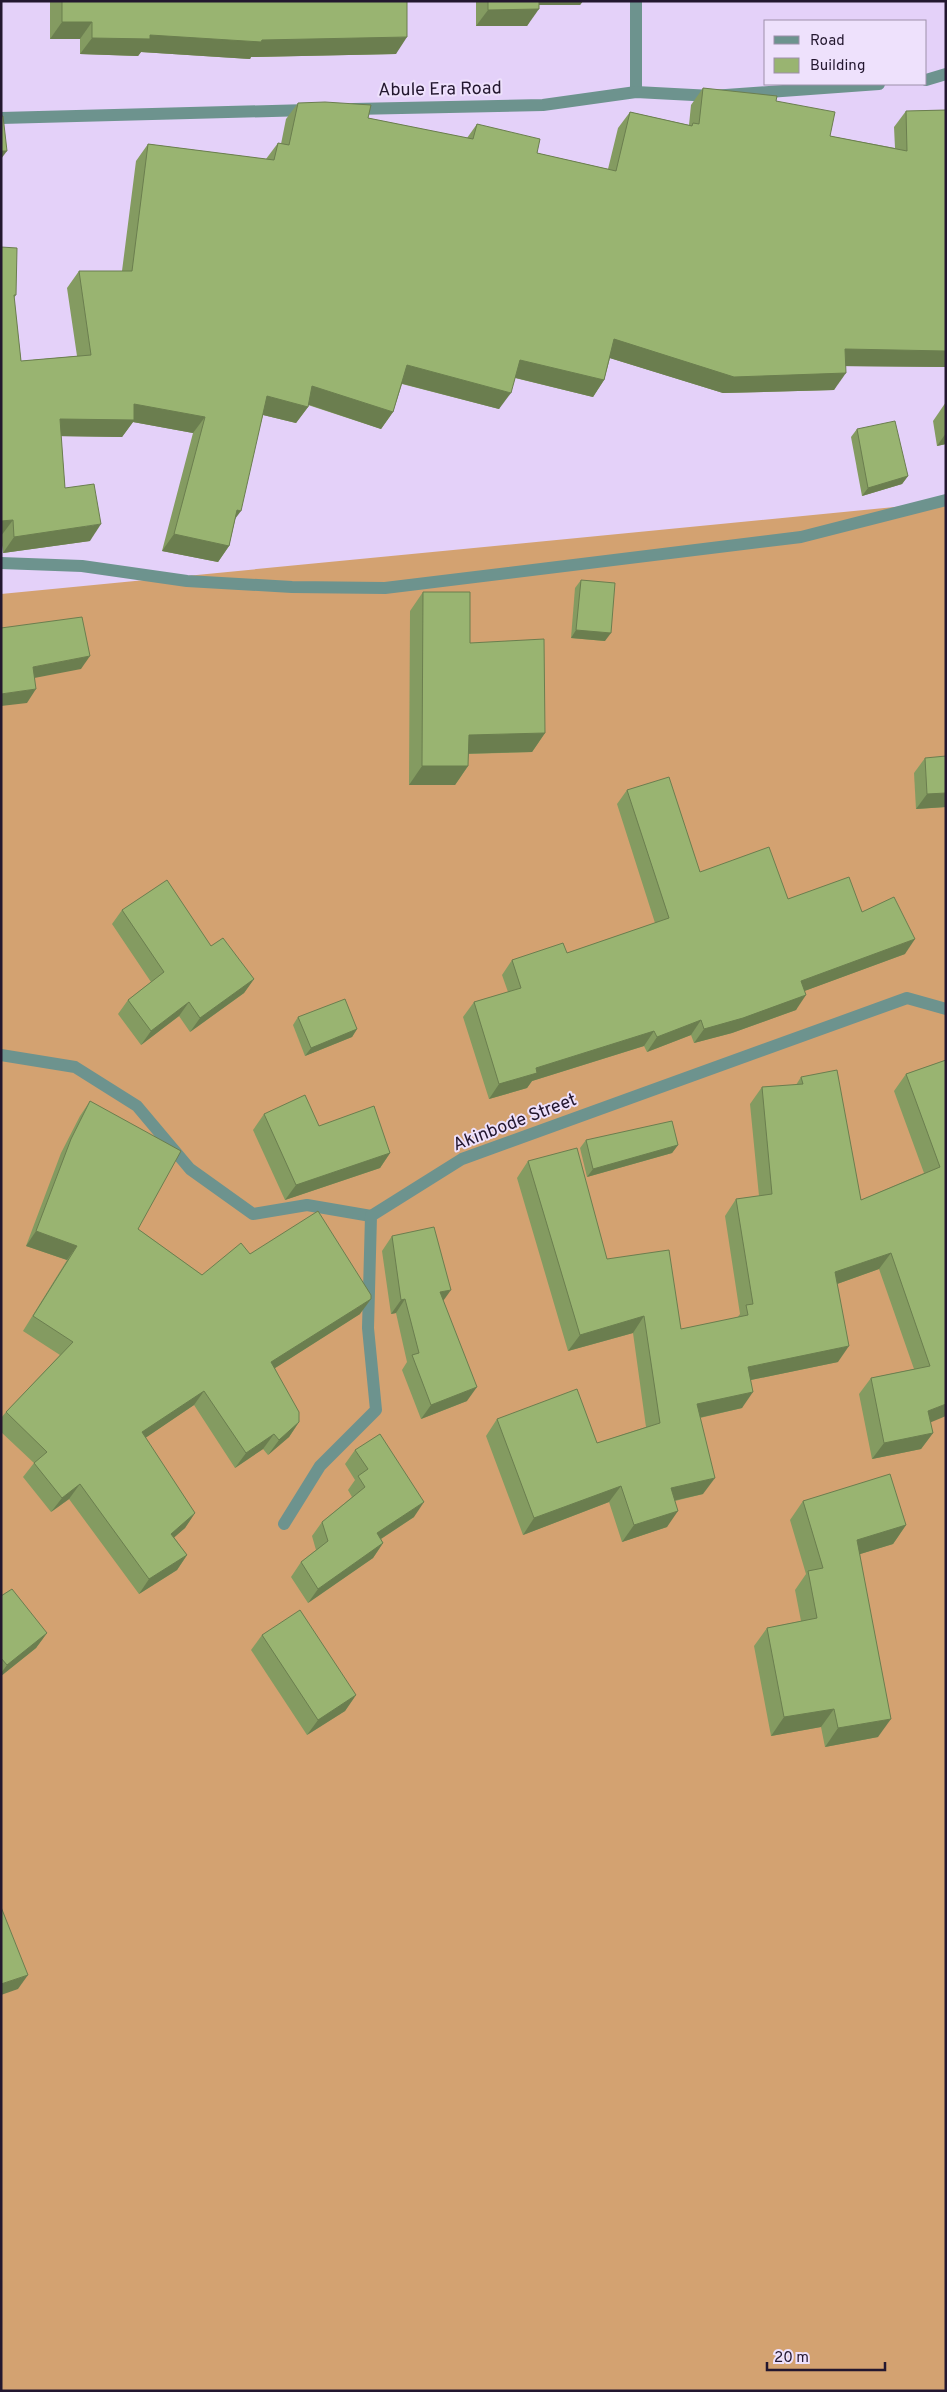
<svg xmlns="http://www.w3.org/2000/svg" width="947" height="2392" font-family="Overpass,sans-serif">
	<style>
		.forest { fill: #d3a271 }
		.lines { fill: none; stroke-linecap: round; stroke-linejoin: round }
		.minor { stroke: #6d938e; stroke-width: 12 }
		.wall { fill: #849b61 }
		.shaded-wall { fill: #6b7e4f }
		.building { fill: #99b471; stroke: #6b7e4f }
		.labels { text-anchor: middle; dominant-baseline: central; stroke-width: 4; stroke-linejoin: round; paint-order: stroke }
		.street-label { font-size: 18px; fill: #23172f; stroke: #eee1fc }
	</style>
	<rect width="100%" height="100%" fill="#e4d1f9"/>
	<!-- forest -->
	<polygon class="forest" points="946,502 946,2391 1,2391 1,594"/>
	<g class="lines">
		<!-- minor -->
		<g class="minor">
			<polyline points="636,1 636,92"/>
			<polyline points="926,80 946,74"/>
			<polyline points="353,109 543,105 636,92 712,96 879,84"/>
			<polyline points="1,118 308,110"/>
			<polyline points="1,563 82,566 187,581 292,587 385,588 801,537 946,500"/>
			<polyline points="1,1055 75,1067 137,1106 190,1169 253,1214 307,1205 371,1216"/>
			<polyline points="284,1524 320,1466 376,1410 368,1328 371,1216 462,1159 907,998 946,1009"/>
		</g>
	</g>
	<!-- wall -->
	<g class="wall">
		<polygon points="50,1 407,1 396,54 251,57 250,59 141,52 138,56 80,54 80,39 50,39"/>
		<polygon points="476,1 583,1 580,5 539,5 527,26 476,26"/>
		<polygon points="703,88 776,101 830,136 895,148 894,127 906,111 946,110 946,367 845,366 834,390 723,393 610,358 604,380 593,397 515,378 499,409 402,384 393,412 381,429 308,405 308,407 296,423 263,415 235,520 229,546 218,562 162,551 193,433 133,422 122,437 61,436 65,488 90,541 3,553 1,538 1,247 16,295 14,298 21,361 77,356 67,288 79,271 122,271 136,161 148,144 266,159 278,143 281,144 286,119 298,103 368,118 467,138 477,124 537,153 608,169 618,128 630,112 689,125 691,105"/>
		<polygon points="946,402 946,444 937,446 933,421"/>
		<polygon points="857,429 908,476 902,484 862,496 851,437"/>
		<polygon points="581,580 605,641 571,638 575,588"/>
		<polygon points="423,592 470,643 545,733 532,752 468,754 468,766 455,785 409,785 410,611"/>
		<polygon points="925,758 946,807 916,809 914,773"/>
		<polygon points="627,790 700,872 788,899 862,912 905,954 804,991 796,1010 732,1033 694,1043 691,1035 647,1052 644,1046 532,1081 527,1088 489,1099 463,1017 474,1002 508,992 502,975 512,960 567,953 655,923 617,804"/>
		<polygon points="122,910 211,946 254,979 244,993 190,1032 179,1016 141,1045 118,1014 128,1000 151,982 112,924"/>
		<polygon points="298,1017 357,1029 352,1037 305,1056 293,1025"/>
		<polygon points="946,1060 930,1422 933,1433 921,1449 872,1459 859,1394 871,1378 914,1369 879,1269 837,1284 838,1362 751,1380 742,1408 700,1418 703,1494 675,1501 667,1527 622,1542 609,1502 523,1535 486,1436 497,1419 597,1443 646,1427 633,1333 568,1351 517,1178 528,1161 607,1259 681,1329 737,1318 740,1314 725,1216 736,1199 759,1196 750,1104 762,1087 796,1085 801,1077 861,1200 924,1173 894,1091 906,1074"/>
		<polygon points="90,1101 138,1229 202,1275 250,1254 360,1314 275,1368 299,1422 289,1437 268,1455 263,1449 235,1468 194,1405 145,1438 195,1513 185,1528 174,1537 187,1555 177,1570 139,1594 69,1499 51,1512 23,1477 34,1463 1,1432 1,1418 6,1412 60,1355 23,1331 67,1260 26,1246 61,1153 80,1116"/>
		<polygon points="264,1114 319,1126 390,1153 380,1168 285,1200 253,1130"/>
		<polygon points="586,1140 678,1145 672,1153 587,1177 580,1148"/>
		<polygon points="392,1236 443,1301 467,1401 421,1419 402,1370 407,1362 396,1313 391,1314 382,1251"/>
		<polygon points="355,1450 414,1517 381,1539 383,1543 373,1558 308,1603 291,1577 301,1562 316,1550 312,1536 322,1522 352,1497 348,1490 355,1480 345,1464"/>
		<polygon points="803,1501 906,1525 893,1544 860,1554 878,1737 825,1747 821,1727 771,1736 754,1646 767,1628 801,1621 795,1590 806,1574 790,1520"/>
		<polygon points="1,1596 47,1633 36,1648 1,1676"/>
		<polygon points="262,1635 356,1695 345,1711 307,1735 251,1650"/>
	</g>
	<!-- shaded-wall -->
	<g class="shaded-wall">
		<polygon points="530,1 583,1 580,5 527,5"/>
		<polygon points="539,9 527,26 476,26 488,10"/>
		<polygon points="62,22 92,22 80,39 50,39"/>
		<polygon points="150,35 262,40 407,37 396,54 251,57 250,59 141,52 138,56 80,54 92,38"/>
		<polygon points="1,151 7,151 1,159"/>
		<polygon points="614,339 846,373 834,390 723,393 603,356"/>
		<polygon points="845,349 946,351 946,367 833,366"/>
		<polygon points="520,360 604,380 593,397 508,376"/>
		<polygon points="407,365 511,393 499,409 396,382"/>
		<polygon points="312,386 393,412 381,429 301,402"/>
		<polygon points="267,396 308,407 296,423 255,413"/>
		<polygon points="134,404 205,417 193,433 133,422 122,437 49,436 60,419"/>
		<polygon points="946,433 946,444 937,446"/>
		<polygon points="908,476 902,484 862,496 868,488"/>
		<polygon points="237,510 241,511 229,527"/>
		<polygon points="13,520 1,536 1,521"/>
		<polygon points="101,524 90,541 3,553 14,537"/>
		<polygon points="174,534 229,546 218,562 162,551"/>
		<polygon points="576,630 611,633 605,641 571,638"/>
		<polygon points="90,656 81,669 24,680 33,667"/>
		<polygon points="36,689 27,703 1,706 1,694"/>
		<polygon points="545,733 532,752 455,754 469,735"/>
		<polygon points="422,766 468,766 455,785 409,785"/>
		<polygon points="946,793 946,807 916,809 927,794"/>
		<polygon points="915,939 905,954 791,996 801,981"/>
		<polygon points="254,979 244,993 190,1032 200,1018"/>
		<polygon points="806,995 796,1010 732,1033 694,1043 704,1029"/>
		<polygon points="189,1002 179,1016 141,1045 151,1031"/>
		<polygon points="701,1020 691,1035 647,1052 657,1037"/>
		<polygon points="357,1029 352,1037 305,1056 311,1048"/>
		<polygon points="654,1031 644,1046 532,1081 527,1088 489,1099 499,1084 536,1068"/>
		<polygon points="678,1145 672,1153 587,1177 593,1169"/>
		<polygon points="390,1153 380,1168 285,1200 296,1185"/>
		<polygon points="36,1231 77,1246 67,1260 26,1246"/>
		<polygon points="891,1253 879,1269 823,1289 835,1272"/>
		<polygon points="451,1290 441,1304 440,1292"/>
		<polygon points="371,1299 360,1314 261,1377 271,1362"/>
		<polygon points="405,1299 396,1313 391,1314 401,1300"/>
		<polygon points="644,1316 633,1333 568,1351 580,1335"/>
		<polygon points="849,1346 838,1362 736,1383 748,1367"/>
		<polygon points="477,1387 467,1401 421,1419 431,1405"/>
		<polygon points="204,1391 194,1405 132,1447 142,1432"/>
		<polygon points="753,1392 742,1408 685,1421 697,1404"/>
		<polygon points="946,1404 946,1416 917,1428 928,1411"/>
		<polygon points="299,1422 289,1437 268,1455 279,1440"/>
		<polygon points="933,1433 921,1449 872,1459 884,1443"/>
		<polygon points="274,1434 263,1449 235,1468 246,1453"/>
		<polygon points="715,1478 703,1494 659,1504 671,1488"/>
		<polygon points="80,1484 69,1499 51,1512 62,1498"/>
		<polygon points="621,1486 609,1502 523,1535 534,1518"/>
		<polygon points="424,1502 414,1517 367,1548 377,1533"/>
		<polygon points="678,1511 667,1527 622,1542 634,1525"/>
		<polygon points="195,1513 185,1528 161,1549 171,1534"/>
		<polygon points="906,1525 893,1544 844,1559 857,1540"/>
		<polygon points="383,1543 373,1558 308,1603 318,1589"/>
		<polygon points="187,1555 177,1570 139,1594 149,1579"/>
		<polygon points="47,1633 36,1648 1,1676 1,1673 7,1665"/>
		<polygon points="356,1695 345,1711 307,1735 318,1720"/>
		<polygon points="834,1709 821,1727 771,1736 784,1717"/>
		<polygon points="891,1719 878,1737 825,1747 838,1728"/>
		<polygon points="28,1975 18,1989 1,1995 1,1984"/>
	</g>
	<!-- building -->
	<g class="building">
		<polygon points="62,1 407,1 407,37 262,40 261,42 150,35 150,39 92,38 92,22 62,22"/>
		<polygon points="488,1 539,1 539,9 488,10"/>
		<polygon points="703,88 777,96 776,101 835,112 830,136 907,151 906,111 946,110 946,351 845,349 846,373 734,377 614,339 604,380 520,360 511,393 407,365 393,412 312,386 308,407 267,396 241,511 237,510 229,546 174,534 205,417 134,404 134,420 60,419 65,488 94,484 101,524 14,537 13,520 1,521 1,247 17,248 16,295 14,295 21,361 91,355 79,271 132,271 148,144 274,160 278,143 289,145 298,103 325,102 371,105 368,118 473,139 477,124 540,139 537,153 616,171 630,112 692,126 693,123 699,124"/>
		<polygon points="1,116 3,116 7,151 1,151"/>
		<polygon points="895,421 908,476 868,488 857,429"/>
		<polygon points="581,580 615,583 611,633 576,630"/>
		<polygon points="423,592 470,592 470,643 544,639 545,733 469,735 468,766 422,766"/>
		<polygon points="82,617 90,656 33,667 36,689 1,694 1,628"/>
		<polygon points="946,756 946,793 927,794 925,758"/>
		<polygon points="669,777 700,872 769,847 788,899 849,877 862,912 894,897 915,939 801,981 806,995 743,1018 704,1029 701,1020 657,1037 654,1031 536,1068 537,1073 499,1084 474,1002 521,988 512,960 563,943 567,953 669,918 627,790"/>
		<polygon points="167,880 211,946 223,938 254,979 200,1018 189,1002 151,1031 128,1000 164,972 122,910"/>
		<polygon points="345,999 357,1029 311,1048 298,1017"/>
		<polygon points="946,1060 946,1404 928,1411 933,1433 884,1443 871,1378 930,1366 891,1253 835,1272 849,1346 748,1367 753,1392 697,1404 715,1478 671,1488 678,1511 634,1525 621,1486 534,1518 497,1419 577,1389 597,1443 660,1423 644,1316 580,1335 528,1161 577,1148 607,1259 669,1250 681,1329 748,1315 746,1305 753,1304 736,1199 772,1194 762,1087 803,1084 801,1077 837,1070 861,1200 940,1167 906,1074"/>
		<polygon points="305,1095 319,1126 374,1106 390,1153 296,1185 264,1114"/>
		<polygon points="90,1101 181,1151 138,1229 202,1275 241,1243 250,1254 318,1211 371,1295 371,1299 271,1362 299,1412 299,1422 279,1440 274,1434 246,1453 204,1391 142,1432 195,1513 171,1534 187,1555 149,1579 80,1484 62,1498 34,1463 47,1452 6,1412 73,1342 33,1316 77,1246 36,1231 71,1139"/>
		<polygon points="672,1121 678,1145 593,1169 586,1140"/>
		<polygon points="434,1227 451,1290 440,1292 477,1387 431,1405 412,1355 419,1353 405,1299 401,1300 392,1236"/>
		<polygon points="380,1434 424,1502 377,1533 383,1543 318,1589 301,1562 328,1541 322,1522 365,1487 358,1476 368,1469 355,1450"/>
		<polygon points="890,1474 906,1525 857,1540 891,1719 838,1728 834,1709 784,1717 767,1628 817,1618 808,1571 823,1568 803,1501"/>
		<polygon points="12,1589 47,1633 7,1665 1,1658 1,1596"/>
		<polygon points="300,1610 356,1695 318,1720 262,1635"/>
		<polygon points="1,1907 28,1975 1,1984"/>
	</g>
	<g class="labels">
		<!-- street labels -->
		<g class="street-label">
			<text transform="translate(440 90) rotate(-1)">Abule Era Road</text>
			<text transform="translate(515 1123) rotate(-21)">Akinbode Street</text>
		</g>
	</g>
	<!-- border -->
	<rect width="947" height="2392" fill="none" stroke="#23172f" stroke-width="5"/>
	<!-- legend -->
	<rect x="764" y="20" width="162" height="65" fill="#eee1fc" stroke="#9d90aa"/>
	<rect x="774" y="36" width="25" height="8" fill="#6d938e" stroke="#9d90aa"/>
	<text x="810" y="45" font-size="15" fill="#23172f">Road</text>
	<rect x="774" y="58" width="25" height="15" fill="#99b471" stroke="#9d90aa"/>
	<text x="810" y="70" font-size="15" fill="#23172f">Building</text>
	<!-- scale -->
	<path d="M767 2362v8h118v-8" fill="none" stroke="#23172f" stroke-width="2.5"/>
	<text x="774" y="2362" font-size="15" fill="#23172f" stroke="#eee1fc" stroke-width="4" paint-order="stroke">20 m</text>
</svg>
